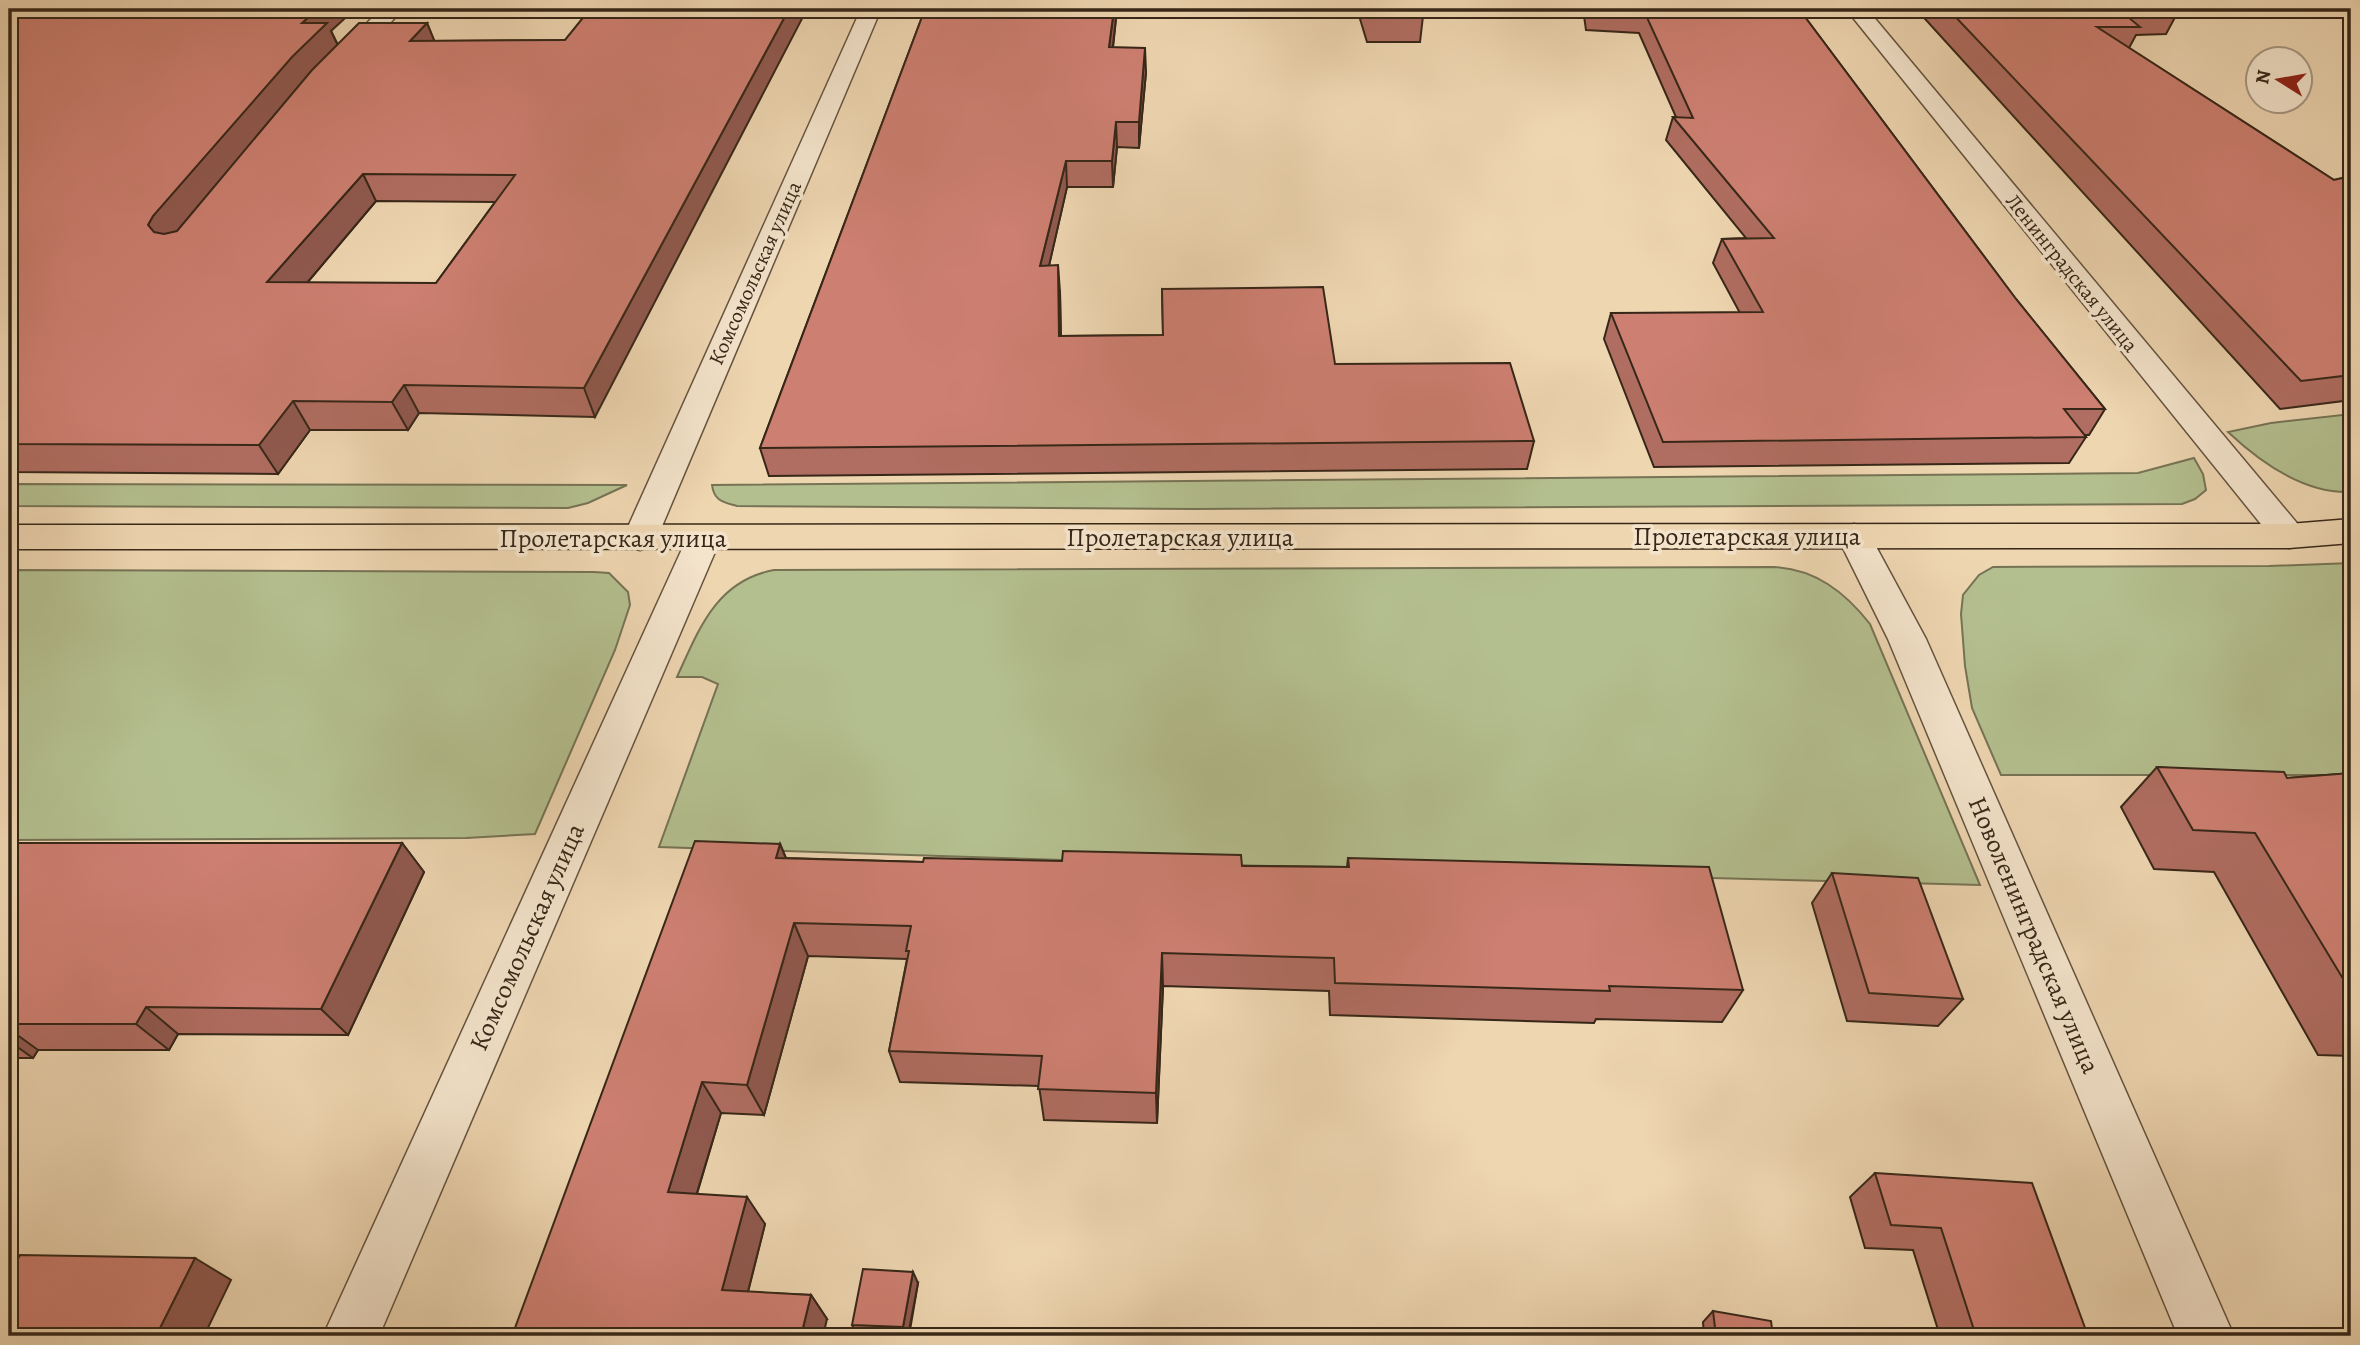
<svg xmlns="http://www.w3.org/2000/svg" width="2360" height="1345" font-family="Alegreya,serif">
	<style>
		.green { fill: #b4bf8f; stroke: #767354; stroke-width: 2 }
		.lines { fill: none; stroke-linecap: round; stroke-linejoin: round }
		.minor-casing { stroke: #65533e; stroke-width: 3 }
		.primary-casing { stroke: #372718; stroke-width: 3 }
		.minor { fill: #f4e4cc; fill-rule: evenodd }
		.primary { fill: #eed6b1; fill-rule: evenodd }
		.wall { fill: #b06d61; stroke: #372718; stroke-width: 2; fill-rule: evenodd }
		.shaded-wall { fill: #90594f; stroke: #372718; stroke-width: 2 }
		.building { fill: #cd7f71; stroke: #372718; stroke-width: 2; fill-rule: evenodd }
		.labels { text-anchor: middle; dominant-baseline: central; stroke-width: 7; stroke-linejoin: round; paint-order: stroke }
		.far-street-label { font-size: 21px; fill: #372718; stroke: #f4e4cc }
		.street-label { font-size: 26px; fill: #372718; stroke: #f4e4cc }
	</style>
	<rect width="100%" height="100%" fill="#eed6b1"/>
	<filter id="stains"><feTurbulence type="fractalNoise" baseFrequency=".00286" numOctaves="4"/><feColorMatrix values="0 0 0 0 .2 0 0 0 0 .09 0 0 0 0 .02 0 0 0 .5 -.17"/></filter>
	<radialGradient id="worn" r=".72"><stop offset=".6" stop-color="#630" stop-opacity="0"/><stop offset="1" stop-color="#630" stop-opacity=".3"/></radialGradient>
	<!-- green -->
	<g class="green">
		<path d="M 2351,414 L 2351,492 C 2305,494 2260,462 2228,432 L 2271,423 Z"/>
		<path d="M 2194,458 L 2203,474 L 2206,490 L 2195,499 L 2182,504 L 1193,509 L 737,506 C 723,502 714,501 712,485 L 2138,473 Z"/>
		<polygon points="9,484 627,485 588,503 568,508 9,506"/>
		<polygon points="2351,563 2351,775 2001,775 1972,708 1965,666 1961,614 1963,595 1979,575 1993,567 2269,566"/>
		<path d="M 1774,567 C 1815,569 1845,592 1870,624 L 1980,885 L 1280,867 L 659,847 L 718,684 L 702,677 L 677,677 C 699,629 716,581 774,570 Z"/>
		<polygon points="9,570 594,572 609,573 628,592 630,605 615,650 535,834 466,838 9,840"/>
	</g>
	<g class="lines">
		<!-- minor casing -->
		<g class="minor-casing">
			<g id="minor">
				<polygon points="381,9 403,9 352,64 336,64 333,59 336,54"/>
				<polygon points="861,9 881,9 657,538 652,546 640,550 628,546 623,538"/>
				<polygon points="1846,9 1867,9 2301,528 2306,536 2301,544 2289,548 2277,544"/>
				<polygon points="1854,524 1866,528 1926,639 2234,1336 2178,1336 1888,639 1837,536 1842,528"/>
				<polygon points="704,526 716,530 721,538 379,1336 323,1336 687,538 692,530"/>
			</g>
		</g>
		<!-- primary casing -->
		<g class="primary-casing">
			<polygon id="primary" points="2351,519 2351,543 2289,548 9,549 9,525 2289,524"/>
		</g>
		<!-- minor -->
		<use href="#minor" class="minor"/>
		<!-- primary -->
		<use href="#primary" class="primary"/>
	</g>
	<!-- wall -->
	<g class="wall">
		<path d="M 9,9 L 331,31 L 338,45 L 427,23 L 434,41 L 565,40 L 595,417 L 419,413 L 408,430 L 310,430 L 278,474 L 9,472 ZM 376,201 L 495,202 L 436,283 L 307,283 Z"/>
		<polygon points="925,9 1117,9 1113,48 1146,72 1139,148 1117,147 1113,187 1067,187 1049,265 1060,292 1061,336 1163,335 1162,289 1335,364 1534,441 1527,469 769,476 760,448"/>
		<polygon points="1357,9 1420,9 1423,16 1420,42 1367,42"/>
		<polygon points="1583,9 1799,9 2016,299 2105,409 2089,435 2084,435 2086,437 2069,463 1654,467 1604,339 1611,313 1740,313 1713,263 1722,239 1746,238 1666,140 1673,117 1676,117 1639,33 1586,30"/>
		<polygon points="1916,9 2177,9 2179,10 2166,34 2136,35 2129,48 2334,180 2351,176 2351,400 2280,409"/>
		<polygon points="2157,767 2287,778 2351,773 2351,1056 2318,1055 2214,872 2154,869 2121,807"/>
		<polygon points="9,843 402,843 424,872 348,1035 178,1034 169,1050 38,1050 33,1058 9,1058"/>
		<polygon points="780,844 786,858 923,862 1347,867 1348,858 1743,990 1722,1022 1596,1019 1594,1023 1330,1015 1329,991 1163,986 1157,1123 1044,1120 1039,1086 900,1082 889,1051 907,959 808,956 764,1115 721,1113 697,1194 765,1224 748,1292 811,1295 827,1319 512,1336"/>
		<polygon points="1832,873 1963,999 1938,1026 1847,1021 1812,903"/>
		<polygon points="1875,1173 2088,1336 1940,1336 1913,1250 1865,1248 1850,1197"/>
		<polygon points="918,1283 909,1336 858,1336 852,1325"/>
		<polygon points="1713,1311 1773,1336 1704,1336 1703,1322"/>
	</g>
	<!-- shaded-wall -->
	<g class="shaded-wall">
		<polygon points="318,9 355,9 331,31 339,48 166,252 148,225 153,216 302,23"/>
		<polygon points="789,9 807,9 595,417 584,388"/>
		<polygon points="1114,9 1117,9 1110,72 1109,47"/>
		<polygon points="427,23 437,47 410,41"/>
		<polygon points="1145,48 1146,72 1139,148 1139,122"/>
		<polygon points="1116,122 1117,147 1113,187 1112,161"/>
		<polygon points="1066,161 1067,187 1043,292 1040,266"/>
		<polygon points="363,174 376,201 284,310 267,282"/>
		<polygon points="1058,265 1060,292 1061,363 1059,336"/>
		<polygon points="404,385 419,413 408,430 392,402"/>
		<polygon points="293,401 310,430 278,474 259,445"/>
		<polygon points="402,843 424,872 348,1035 321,1009"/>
		<polygon points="780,844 794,878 776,858"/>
		<polygon points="794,923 808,956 764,1115 747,1085"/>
		<polygon points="1162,953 1163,986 1157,1123 1156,1093"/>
		<polygon points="146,1007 178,1034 169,1050 136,1024"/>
		<polygon points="9,1029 38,1050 33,1058 9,1041"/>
		<polygon points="702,1082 721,1113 689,1219 668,1192"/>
		<polygon points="747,1197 765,1224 742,1315 722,1290"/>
		<polygon points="195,1258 231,1280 204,1336 156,1336"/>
		<polygon points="913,1272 918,1283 908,1336 903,1327"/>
		<polygon points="811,1295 827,1319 823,1336 801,1336"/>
	</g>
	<!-- building -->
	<g class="building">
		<path d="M 9,9 L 318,9 L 302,23 L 327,23 L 292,57 L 153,216 L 148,225 L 154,232 L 164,234 L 177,231 L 312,70 L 359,23 L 427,23 L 410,41 L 565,40 L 590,9 L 789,9 L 584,388 L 404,385 L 392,402 L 293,401 L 259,445 L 9,444 ZM 363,174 L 515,175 L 436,283 L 267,282 Z"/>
		<polygon points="925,9 1114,9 1109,47 1145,48 1139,122 1116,122 1112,161 1066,161 1040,266 1058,265 1059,336 1163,335 1162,289 1323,287 1335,364 1510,363 1534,441 760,448"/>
		<polygon points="1367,9 1420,9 1423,16 1369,17"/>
		<polygon points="1608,9 1799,9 2016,299 2105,409 2064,409 2086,437 1663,442 1611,313 1763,312 1722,239 1774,238 1673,117 1693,118 1644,11"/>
		<polygon points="1948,9 2177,9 2179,10 2122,12 2140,27 2097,27 2334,180 2351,176 2351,375 2301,381"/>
		<polygon points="2157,767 2284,772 2287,778 2351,773 2351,992 2255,833 2193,830"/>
		<polygon points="695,841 780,844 776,858 923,862 924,858 1062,861 1063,851 1241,855 1242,866 1349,867 1348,858 1709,867 1743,990 1609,986 1610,991 1335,983 1334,958 1162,953 1156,1093 1038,1089 1042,1056 889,1051 909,951 906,951 911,926 794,923 747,1085 702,1082 668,1192 747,1197 722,1290 811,1295 801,1336 512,1336"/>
		<polygon points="9,843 402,843 321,1009 146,1007 136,1024 9,1024"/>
		<polygon points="1832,873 1918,878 1963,999 1869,993"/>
		<polygon points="1875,1173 2032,1183 2088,1336 2037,1336 1975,1333 1941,1228 1891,1225"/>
		<polygon points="20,1255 195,1258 156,1336 9,1336 9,1275"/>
		<polygon points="863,1269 913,1272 903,1327 852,1325"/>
		<polygon points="1713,1311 1771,1321 1773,1336 1716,1336"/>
	</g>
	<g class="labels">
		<!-- far-street labels -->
		<g class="far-street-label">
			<text transform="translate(755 273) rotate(-66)">Комсомольская улица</text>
			<text transform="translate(2072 273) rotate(51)">Ленинградская улица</text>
		</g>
		<!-- street labels -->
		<g class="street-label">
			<text x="1747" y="536">Пролетарская улица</text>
			<text x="1180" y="537">Пролетарская улица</text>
			<text x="613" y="538">Пролетарская улица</text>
			<text transform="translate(2034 935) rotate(67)">Новоленинградская улица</text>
			<text transform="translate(527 937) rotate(-66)">Комсомольская улица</text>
		</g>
	</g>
	<!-- margin -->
	<rect width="2360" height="1345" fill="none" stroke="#eed6b1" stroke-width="35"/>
	<rect x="10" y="10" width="2339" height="1324" fill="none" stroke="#372718" stroke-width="3.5"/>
	<rect x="18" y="18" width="2325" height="1310" fill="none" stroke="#372718" stroke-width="2"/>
	<!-- north arrow -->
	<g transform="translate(2279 80) rotate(281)"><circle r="33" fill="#f4e4cc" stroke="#a89884" stroke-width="2"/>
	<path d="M0-5L12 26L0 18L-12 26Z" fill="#8f2418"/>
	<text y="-10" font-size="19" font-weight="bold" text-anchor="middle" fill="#372718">N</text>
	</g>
	<rect width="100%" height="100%" filter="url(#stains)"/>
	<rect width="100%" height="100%" fill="url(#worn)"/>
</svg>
